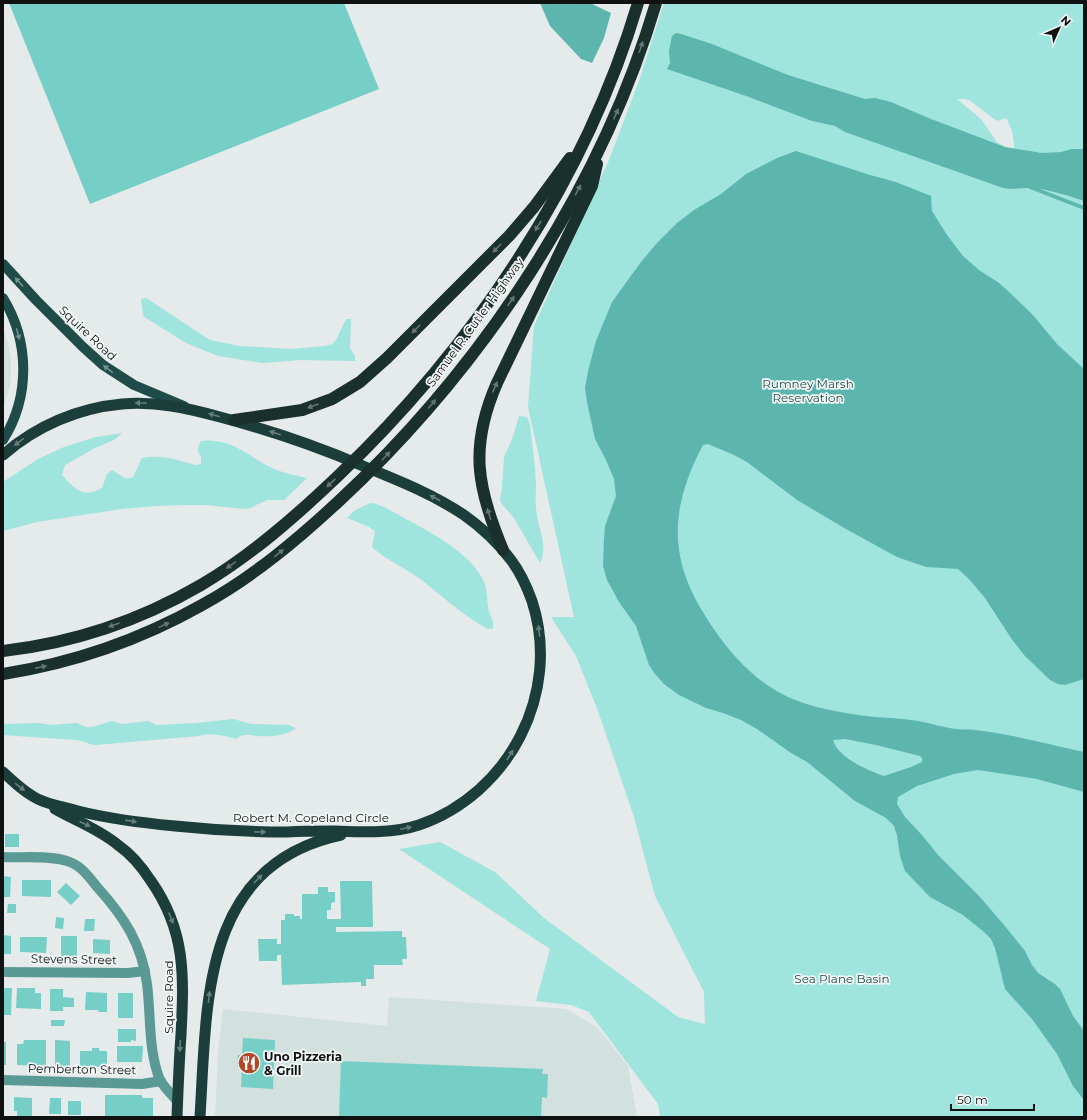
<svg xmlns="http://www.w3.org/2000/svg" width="1087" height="1120" font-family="Montserrat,sans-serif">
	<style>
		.built { fill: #d2e0de }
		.green { fill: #9fe4dd }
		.water { fill: #5db6ae; fill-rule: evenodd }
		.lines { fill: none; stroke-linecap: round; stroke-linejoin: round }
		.stream { stroke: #5db6ae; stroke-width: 3.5 }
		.building { fill: #76cfc7 }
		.minor { stroke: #5b9a94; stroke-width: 10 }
		.primary { stroke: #1f4c48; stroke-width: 10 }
		.trunk { stroke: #1c3e3a; stroke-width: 11 }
		.motorway { stroke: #19302d; stroke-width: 12 }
		.oneway { fill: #657674 }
		.oneway2 { fill: #73918e }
		.oneway3 { fill: #677f7c }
		.labels { text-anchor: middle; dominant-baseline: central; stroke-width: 3.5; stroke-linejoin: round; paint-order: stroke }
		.street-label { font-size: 12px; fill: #101211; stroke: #f2f8f7 }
		.park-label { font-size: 12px; fill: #254e4b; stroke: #f2f8f7 }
		.poi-label { font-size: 12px; font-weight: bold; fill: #101211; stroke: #f2f8f7; text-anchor: start }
	</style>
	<rect width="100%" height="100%" fill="#e5eaea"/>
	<!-- built -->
	<g class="built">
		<polygon points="3,326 8,344 11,359 11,380 3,411"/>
		<polygon points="389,997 566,1009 598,1028 628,1066 637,1117 215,1117 218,1054 223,1009 387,1026"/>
	</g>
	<!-- green -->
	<g class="green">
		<path d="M 664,3 L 1084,3 L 1084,149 C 1070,150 1056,154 1042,153 C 1033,152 1023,150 1014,148 C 1014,137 1012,128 1006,118 L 997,121 L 969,100 L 965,99 L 957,99 L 981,119 L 997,142 L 1011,151 L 1028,188 L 1057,192 L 1084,201 L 1084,1117 L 660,1117 L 658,1104 L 589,1012 L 571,1005 L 536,1001 L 550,949 L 399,849 L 440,842 L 495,872 L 544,918 L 678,1017 L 705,1024 L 704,992 L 655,896 L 634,817 L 598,711 L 576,656 L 551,617 L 574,617 L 528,407 L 534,326 L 609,160 L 640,78 Z"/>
		<polygon points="146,298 210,340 239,346 292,349 325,346 332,344 336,340 344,323 347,319 351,319 350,348 355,356 355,361 301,360 262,363 218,356 186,343 146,318 143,315 141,299"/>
		<path d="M 519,416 L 527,417 L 530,424 C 532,444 535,464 536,483 C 536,492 535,500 536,508 C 537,526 549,546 540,563 L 514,518 L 501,503 L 500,499 L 502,487 L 504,457 L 513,437 Z"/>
		<path d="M 122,433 L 114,440 L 95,448 L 65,465 L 62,475 C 74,488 82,499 102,488 L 107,474 L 112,470 L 126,479 L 133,477 L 142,458 C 160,454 179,460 195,465 L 201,464 L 201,457 C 197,451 197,447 201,441 C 205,441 210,440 214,441 C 235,442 252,458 270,467 C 281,473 295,475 307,478 L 284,500 L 267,500 L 250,508 L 244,509 L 206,505 L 184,505 L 157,506 L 122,509 L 37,522 L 3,531 L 3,482 L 38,459 L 64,447 L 96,437 Z"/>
		<path d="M 370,503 C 383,504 394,513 406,519 C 432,533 474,555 485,584 C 487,591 487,600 488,608 C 490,617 494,618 493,628 L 488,629 C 461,615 441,594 416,576 C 401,566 385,559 372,547 L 375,533 L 374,530 L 367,526 L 347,518 L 354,511 Z"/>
		<path d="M 233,719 L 252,724 L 289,725 L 296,728 C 286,736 270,737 257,736 C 249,735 243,733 236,739 C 224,736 212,732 199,736 L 96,745 C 89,745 83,740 75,740 C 51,738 27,737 3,735 L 3,724 L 39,723 L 51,725 L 77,723 L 86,727 L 92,727 L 112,721 L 122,724 L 148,721 L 157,725 L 196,723 Z"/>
	</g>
	<!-- water -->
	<g class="water">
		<polygon points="540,3 590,3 611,13 604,38 592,63 581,59 550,26"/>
		<path d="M 676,33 L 681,34 L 712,44 L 788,75 L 865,99 L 875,98 L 891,102 L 931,119 L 1005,147 L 1042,153 L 1061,152 L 1072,149 L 1084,149 L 1084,201 C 1066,195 1048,189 1028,188 C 1020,188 1012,190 1003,188 L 845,132 L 835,126 L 812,121 L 749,97 L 667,69 L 670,63 L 669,51 L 672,36 Z"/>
		<path d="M 796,151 L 870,175 L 896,182 L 931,196 L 932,211 L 947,235 L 963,256 L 979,270 L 999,283 L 1009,292 L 1032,314 L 1057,344 L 1084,369 L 1084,679 L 1065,685 L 1058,684 L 1050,680 L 1024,655 L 1011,638 L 985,598 L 969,579 L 958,569 L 926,567 L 897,557 L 846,529 L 797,500 L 747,462 L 734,455 L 708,444 L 703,445 C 675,498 667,546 696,600 C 717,638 747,678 788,697 C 806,705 827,710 846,713 C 870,718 894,717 918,721 C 931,723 944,728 957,729 C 963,730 969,729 975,730 C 1011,734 1048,744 1084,752 L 1084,792 L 1037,779 L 978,770 L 954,774 L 917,786 L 898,797 L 897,804 L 905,817 L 921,834 L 939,856 L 980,897 L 1004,925 L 1025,951 L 1032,965 L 1038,973 L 1055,984 L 1060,989 L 1073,1016 L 1084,1031 L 1084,1100 L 1073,1086 L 1057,1054 L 1032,1019 L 1005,989 L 995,948 L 991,939 L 984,932 L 963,915 L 930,897 L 905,871 L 900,856 L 897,835 L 894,826 L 886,818 L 855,801 L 807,762 L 791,753 L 757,729 L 741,720 L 723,713 L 706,708 L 679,695 L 664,684 L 655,674 L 649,665 L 636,626 L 619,602 L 607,580 L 603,566 L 604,538 L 605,526 L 616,496 L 614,479 L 606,460 L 595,439 L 587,402 L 585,388 L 588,371 L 596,341 L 612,302 L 641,262 L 657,243 L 677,223 L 694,210 L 721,194 L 746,174 L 777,158 ZM 845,739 L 876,745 L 920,756 L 922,758 L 922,762 L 911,767 L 884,776 C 867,770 838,758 833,740 Z"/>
	</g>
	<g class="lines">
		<!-- stream -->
		<polyline class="stream" points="1030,187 1084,208"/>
	</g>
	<!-- building -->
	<g class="building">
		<polygon points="9,3 344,3 379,89 90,204"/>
		<rect x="5" y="834" width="14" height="13"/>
		<polygon points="3,876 11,877 10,897 3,897"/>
		<polygon points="22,880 51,880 51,897 22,896"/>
		<polygon points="340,881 372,881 373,927 336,927 336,932 402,931 402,937 406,937 407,959 402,959 403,965 374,965 374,979 366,979 366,986 361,986 361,982 282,985 281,955 277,955 277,961 259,961 258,939 277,939 277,944 281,944 281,920 285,920 285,914 294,914 294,916 300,916 300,919 302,919 302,894 318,894 318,887 328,887 328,892 335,892 335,902 331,903 331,910 327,910 327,919 341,919"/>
		<polygon points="66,883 80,896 71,905 57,892"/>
		<polygon points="8,904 16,904 16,913 7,913"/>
		<polygon points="56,917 64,918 63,929 55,928"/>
		<polygon points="85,919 95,919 94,931 84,931"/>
		<polygon points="3,935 11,936 11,954 3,954"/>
		<rect x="61" y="936" width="16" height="20"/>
		<polygon points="20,937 47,937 46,953 20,952"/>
		<polygon points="93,939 110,940 110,954 93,953"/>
		<polygon points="3,988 12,988 11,1015 3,1015"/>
		<polygon points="17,988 35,988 35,993 41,993 41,1009 16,1008"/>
		<polygon points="50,989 63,989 63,997 74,998 74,1007 63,1007 63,1011 50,1011"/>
		<polygon points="86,992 107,993 107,1012 98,1012 99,1010 85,1010"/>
		<rect x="118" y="993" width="15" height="25"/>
		<polygon points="51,1020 65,1020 64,1026 51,1026"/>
		<polygon points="118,1029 136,1029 136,1041 131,1040 131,1042 118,1042"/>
		<polygon points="243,1038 275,1040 273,1089 241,1087 242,1066 237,1066 238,1055 242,1055"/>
		<polygon points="24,1040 46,1040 46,1066 17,1065 17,1044 23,1044"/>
		<polygon points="55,1040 70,1041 70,1066 55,1066"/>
		<rect x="3" y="1042" width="3" height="23"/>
		<polygon points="117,1046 143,1046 142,1062 117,1062"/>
		<polygon points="92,1048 99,1048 99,1051 107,1051 107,1067 80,1066 80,1051 92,1051"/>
		<polygon points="341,1061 543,1069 542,1074 548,1074 547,1098 542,1097 541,1117 339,1117"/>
		<polygon points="105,1095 142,1095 142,1098 153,1098 153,1117 105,1117"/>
		<polygon points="14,1097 32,1098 32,1117 17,1117 17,1111 14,1111"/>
		<polygon points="50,1098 61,1098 61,1114 49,1114"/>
		<rect x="68" y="1101" width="13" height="14"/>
	</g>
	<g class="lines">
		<!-- minor -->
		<g class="minor">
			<path d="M 3,857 C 21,858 50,855 67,861 C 81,865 89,877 98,888 C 124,917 142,944 147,984 C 151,1014 148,1051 160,1080 C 164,1087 172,1095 177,1101"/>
			<polyline points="3,972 128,973 145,971"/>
			<polyline points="3,1080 142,1084 161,1081"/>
		</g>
		<!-- primary -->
		<g class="primary">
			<polyline points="3,264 36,300 83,347 103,365 134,385 184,406"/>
			<path d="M 3,298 C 30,342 30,397 3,440"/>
		</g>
		<!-- trunk -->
		<g class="trunk">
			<path d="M 3,455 C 36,426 78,408 122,404 C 156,401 187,408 220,417 C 269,430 316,446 363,466 C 397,480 433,494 464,515 C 481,527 498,543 511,560 C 521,573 527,587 532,601 C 562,693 509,794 419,825 C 391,834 362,832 334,831 C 318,831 303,831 287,832 C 250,832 213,830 175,826 C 143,823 110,819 78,811 C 65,807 51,805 40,800 C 26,794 14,782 3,772"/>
			<path d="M 55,809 C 76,821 99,829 118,845 C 131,854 142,867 151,881 C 186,931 184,976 181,1035 C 179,1062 178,1090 177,1117"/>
			<path d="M 200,1117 C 207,1003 201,865 341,835"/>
		</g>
		<!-- motorway -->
		<g class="motorway">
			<polyline points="234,420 302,410 332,399 360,382 387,358 509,236 534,207 570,158"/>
			<path d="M 503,550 C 477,488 469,447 497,383 L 592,186 L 597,164"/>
			<path d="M 3,651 C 73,643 141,620 201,585 C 252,555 297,515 339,475 C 473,347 585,181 638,3"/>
			<path d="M 3,674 C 73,663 140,640 202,605 C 253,577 297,540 339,501 C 482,368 600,191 656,3"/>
		</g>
	</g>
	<!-- one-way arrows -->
	<defs><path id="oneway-solid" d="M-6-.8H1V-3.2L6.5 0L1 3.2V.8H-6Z"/></defs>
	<g class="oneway">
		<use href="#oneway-solid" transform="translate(641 47) rotate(-71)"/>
		<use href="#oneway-solid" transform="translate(616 114) rotate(-66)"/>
		<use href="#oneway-solid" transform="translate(578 190) rotate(-62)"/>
		<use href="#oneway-solid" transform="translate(538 226) rotate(121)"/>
		<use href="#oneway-solid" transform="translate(497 248) rotate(134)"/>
		<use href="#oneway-solid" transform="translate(511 301) rotate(-55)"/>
		<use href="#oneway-solid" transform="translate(416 329) rotate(135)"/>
		<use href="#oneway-solid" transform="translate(495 387) rotate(-66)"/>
		<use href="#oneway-solid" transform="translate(432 404) rotate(-50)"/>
		<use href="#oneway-solid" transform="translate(313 406) rotate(160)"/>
		<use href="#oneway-solid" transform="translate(386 456) rotate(-46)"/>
		<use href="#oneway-solid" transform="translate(331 483) rotate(137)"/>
		<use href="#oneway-solid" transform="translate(489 514) rotate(-108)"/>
		<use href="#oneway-solid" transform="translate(279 553) rotate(-39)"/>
		<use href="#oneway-solid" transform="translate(231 565) rotate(146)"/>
		<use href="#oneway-solid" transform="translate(114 625) rotate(161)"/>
		<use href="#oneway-solid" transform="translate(164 625) rotate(-26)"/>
		<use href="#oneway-solid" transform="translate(41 667) rotate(-12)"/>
	</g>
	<g class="oneway2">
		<use href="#oneway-solid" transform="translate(19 282) rotate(-133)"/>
		<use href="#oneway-solid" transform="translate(18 334) rotate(75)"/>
		<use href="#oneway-solid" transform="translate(108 369) rotate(-143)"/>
	</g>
	<g class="oneway3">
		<use href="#oneway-solid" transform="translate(141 403) rotate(180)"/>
		<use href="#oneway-solid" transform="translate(214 415) rotate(-164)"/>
		<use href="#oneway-solid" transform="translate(275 433) rotate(-162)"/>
		<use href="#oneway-solid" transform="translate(19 442) rotate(143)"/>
		<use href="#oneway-solid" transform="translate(435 498) rotate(-152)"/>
		<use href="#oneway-solid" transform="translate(539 631) rotate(-97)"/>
		<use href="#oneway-solid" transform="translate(510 755) rotate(-58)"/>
		<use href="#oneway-solid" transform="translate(20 787) rotate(37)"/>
		<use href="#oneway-solid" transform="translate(131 821) rotate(8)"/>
		<use href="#oneway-solid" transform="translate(85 824) rotate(25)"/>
		<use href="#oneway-solid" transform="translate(406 828) rotate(-12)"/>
		<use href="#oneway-solid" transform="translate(260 832) rotate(1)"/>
		<use href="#oneway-solid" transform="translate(258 879) rotate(-46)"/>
		<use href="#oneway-solid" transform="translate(171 918) rotate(68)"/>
		<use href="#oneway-solid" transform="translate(209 997) rotate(-83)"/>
		<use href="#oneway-solid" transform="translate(180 1046) rotate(93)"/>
	</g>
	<!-- icons -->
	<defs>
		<g id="restaurant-disc" transform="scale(1.15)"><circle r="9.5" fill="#b14928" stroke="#f2f8f7"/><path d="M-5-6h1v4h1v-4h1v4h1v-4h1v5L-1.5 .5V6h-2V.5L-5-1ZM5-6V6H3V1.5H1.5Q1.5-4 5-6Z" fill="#fff"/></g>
	</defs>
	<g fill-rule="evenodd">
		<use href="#restaurant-disc" x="249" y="1063"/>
	</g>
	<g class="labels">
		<!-- street labels -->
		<g class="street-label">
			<text transform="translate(475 322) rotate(-54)">Samuel R. Cutler Highway</text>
			<text transform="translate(88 333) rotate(43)">Squire Road</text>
			<text x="311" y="817">Robert M. Copeland Circle</text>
			<text transform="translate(74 959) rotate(1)">Stevens Street</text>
			<text transform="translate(168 997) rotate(-90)">Squire Road</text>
			<text transform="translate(82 1069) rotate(1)">Pemberton Street</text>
		</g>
		<!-- park labels -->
		<g class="park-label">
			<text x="808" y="383">Rumney Marsh<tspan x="808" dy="14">Reservation</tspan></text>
			<text x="842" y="978">Sea Plane Basin</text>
		</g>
		<!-- poi labels -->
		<g class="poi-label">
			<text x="264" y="1056">Uno Pizzeria<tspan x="264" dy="14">&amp; Grill</tspan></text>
		</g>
	</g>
	<!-- border -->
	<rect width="1087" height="1120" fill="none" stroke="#101211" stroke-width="8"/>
	<!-- north arrow -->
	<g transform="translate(1059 28) rotate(45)" stroke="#f2f8f7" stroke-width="3" paint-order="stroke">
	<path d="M0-3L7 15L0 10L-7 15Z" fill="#101211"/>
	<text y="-6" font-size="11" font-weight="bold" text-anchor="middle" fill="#101211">N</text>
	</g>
	<!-- scale -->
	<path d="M951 1104v6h83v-6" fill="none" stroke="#101211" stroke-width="2"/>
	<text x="957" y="1104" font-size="12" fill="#101211" stroke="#f2f8f7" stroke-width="3" paint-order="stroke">50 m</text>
</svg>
